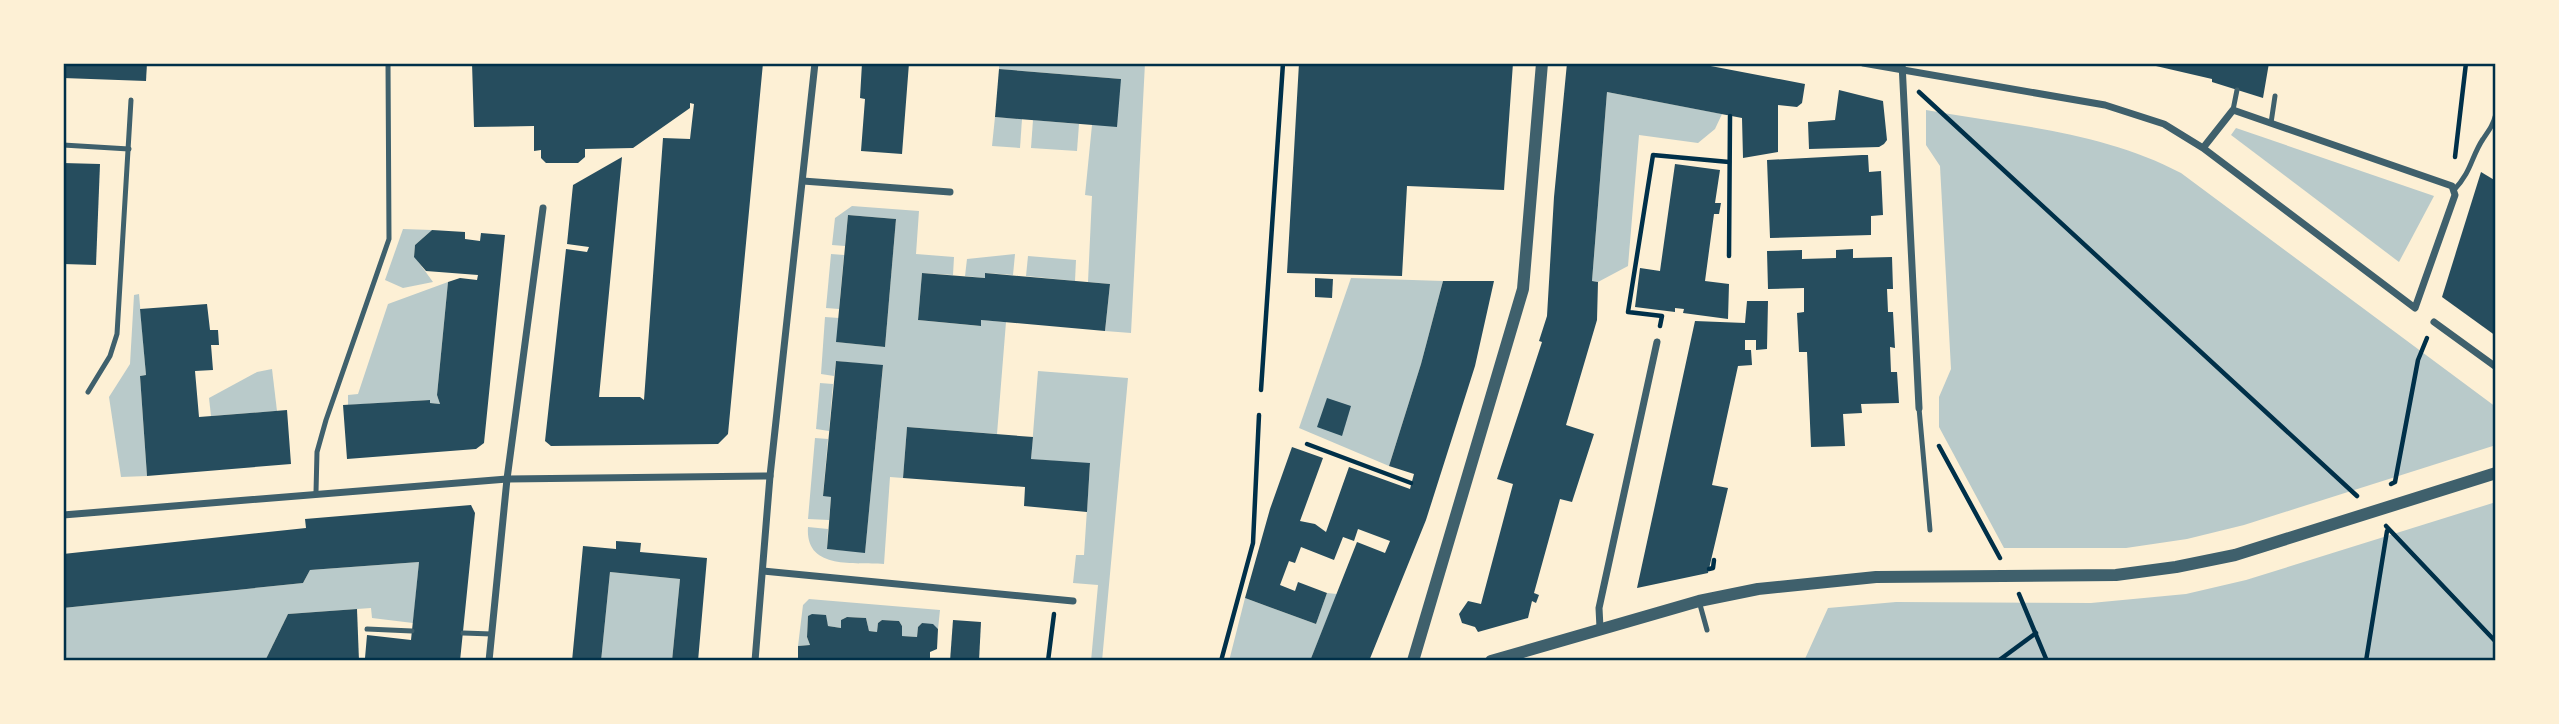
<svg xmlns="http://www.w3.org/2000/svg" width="2559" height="724" font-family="'DM Sans',sans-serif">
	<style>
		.green { fill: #b9caca }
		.building { fill: #264d5e }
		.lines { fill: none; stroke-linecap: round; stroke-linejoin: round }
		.path { stroke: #003049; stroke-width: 4.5 }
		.service { stroke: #3f606c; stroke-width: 5 }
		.minor { stroke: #3f606c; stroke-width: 7 }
		.tertiary { stroke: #3f606c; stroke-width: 12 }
		.neatline { fill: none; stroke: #003049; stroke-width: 2.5 }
	</style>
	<rect width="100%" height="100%" fill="#fdf0d5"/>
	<!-- green -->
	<g class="green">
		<polygon points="999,63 1145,63 1131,333 1105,331 1110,284 1088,282 1092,196 1085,195 1092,125 1121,79 999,69"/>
		<polygon points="1607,92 1722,114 1715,129 1698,143 1639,135 1628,266 1598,282 1592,281"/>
		<path d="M 1926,110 C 2011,125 2104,132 2181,173 L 2496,407 L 2496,445 L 2244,525 L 2187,539 L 2126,548 L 2004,548 L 1939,427 L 1939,397 L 1951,369 L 1940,166 L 1926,145 Z"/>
		<polygon points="995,117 1022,119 1020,148 992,146"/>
		<polygon points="1033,120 1079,124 1077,151 1031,148"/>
		<polygon points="2236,128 2434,196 2399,262 2231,135"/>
		<path d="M 852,206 L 919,211 L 916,254 L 954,257 L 953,275 L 922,273 L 918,320 L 980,326 L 981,320 L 1006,322 L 997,434 L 907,427 L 903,478 L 890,477 L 884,564 C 853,562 805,570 808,527 L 828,529 L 827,549 L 865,552 L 883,366 L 836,361 L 834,376 L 821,374 L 825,317 L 839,318 L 837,342 L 885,347 L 896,219 L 848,215 L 845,246 L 832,245 L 835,218 Z"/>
		<polygon points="403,229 432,230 415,245 414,256 433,282 403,288 385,280"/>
		<polygon points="831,254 844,255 839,309 826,308"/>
		<polygon points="1015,254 1013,275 986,273 985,278 965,276 967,259"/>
		<polygon points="1028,256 1076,260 1075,281 1026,276"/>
		<polygon points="1351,278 1443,281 1421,364 1389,466 1299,428"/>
		<polygon points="448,282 437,395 440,404 430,403 429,400 348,405 348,395 358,394 388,304"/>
		<polygon points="139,294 146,375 140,376 147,476 121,477 109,397 130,364 134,295"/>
		<polygon points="272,369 277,411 211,416 209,398 257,372"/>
		<polygon points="1038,371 1128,378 1102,661 1091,661 1098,585 1073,583 1076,555 1084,555 1090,464 1031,459"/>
		<polygon points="820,383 833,384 829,431 816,429"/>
		<polygon points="815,438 828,439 823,495 831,497 829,520 808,519"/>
		<polygon points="2496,502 2496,661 1804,661 1828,608 1896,602 2091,603 2186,594 2246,580"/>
		<polygon points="419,562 413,623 372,618 371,608 288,614 265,661 63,661 63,608 303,583 310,570"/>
		<polygon points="610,572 680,579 672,661 601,661"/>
		<polygon points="1327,593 1337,594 1310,661 1229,661 1245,598 1316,624"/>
		<polygon points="809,599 940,610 938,629 922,623 918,627 917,637 902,636 902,626 899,621 882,620 878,623 877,632 869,631 866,618 847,617 841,620 841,628 828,626 825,615 808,616 807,637 810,645 798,646 803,605"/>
	</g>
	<!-- building -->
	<g class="building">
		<polygon points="63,63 147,63 146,81 63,78"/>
		<polygon points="472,63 763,63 728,434 718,444 551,446 545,441 566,249 587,252 589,247 567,244 573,185 622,157 599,397 640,397 644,400 663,138 690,139 694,104 690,103 690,108 633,148 585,149 585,157 578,163 546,163 541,158 541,150 534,151 534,126 474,127"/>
		<polygon points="862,63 909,63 902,154 861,151 865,99 860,98"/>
		<polygon points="1299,63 1513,63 1504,190 1407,186 1402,276 1287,273"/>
		<polygon points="1567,63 1695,63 1805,84 1802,103 1797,107 1778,105 1778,152 1743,158 1742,118 1607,92 1592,281 1598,282 1597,320 1566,425 1594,434 1572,502 1560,499 1534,593 1539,595 1536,603 1532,601 1528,618 1478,632 1475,627 1462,623 1459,614 1468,601 1481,604 1513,484 1497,479 1542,342 1539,341 1547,316 1554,197"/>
		<polygon points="2143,63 2269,63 2263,98 2212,82 2212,79"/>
		<polygon points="999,69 1121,79 1117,127 995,117"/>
		<polygon points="1839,90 1883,101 1887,140 1884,144 1879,147 1809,149 1808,122 1835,120"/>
		<polygon points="1862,155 1868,155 1869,172 1881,171 1883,215 1871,216 1871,235 1770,238 1767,160"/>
		<polygon points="63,163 100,164 96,265 63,264"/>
		<polygon points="1675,164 1720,170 1715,203 1721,203 1719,214 1714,214 1705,281 1729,284 1728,319 1683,313 1684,309 1675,308 1675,312 1635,307 1640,268 1660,271"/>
		<polygon points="2481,172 2496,181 2496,336 2442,297"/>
		<polygon points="848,215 896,219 885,347 836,342"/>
		<polygon points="432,230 465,232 465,239 480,241 481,233 505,235 484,443 476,449 347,459 343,405 430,400 430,403 440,404 437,395 448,282 460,278 477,280 478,275 426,271 414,257 415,245"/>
		<polygon points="1853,249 1853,258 1892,257 1893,289 1887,289 1888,312 1893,312 1895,348 1890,347 1891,372 1897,372 1899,403 1861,404 1862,413 1843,414 1845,446 1811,447 1807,352 1799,352 1797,313 1804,312 1804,288 1768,289 1767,251 1802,250 1802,259 1836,258 1836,250"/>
		<polygon points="922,273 985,278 985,273 1110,284 1105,331 981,320 981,326 918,320"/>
		<polygon points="1315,278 1333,279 1332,298 1315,297"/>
		<polygon points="1443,281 1494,281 1475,366 1426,520 1369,661 1310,661 1357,542 1385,553 1390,541 1358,529 1354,541 1343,537 1334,560 1301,547 1295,563 1289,561 1280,585 1295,591 1298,582 1327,593 1316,624 1245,598 1270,509 1292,447 1323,458 1300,521 1315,524 1326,532 1349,467 1410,489 1414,474 1389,466 1421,364"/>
		<polygon points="1747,301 1768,301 1767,349 1756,350 1756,340 1745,340 1745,350 1751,350 1752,365 1738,366 1712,485 1728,488 1708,573 1637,588 1695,321 1745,323"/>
		<polygon points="207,304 210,330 218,330 219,345 211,345 213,370 195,371 199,417 287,410 291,464 147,476 140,376 146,375 140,309"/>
		<polygon points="836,361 883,365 865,553 827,549 831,497 823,496"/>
		<polygon points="1327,398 1351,406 1342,436 1317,427"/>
		<polygon points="907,427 1033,437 1031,459 1090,463 1087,512 1024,506 1025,487 903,478"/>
		<polygon points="471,505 475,513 460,661 365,658 367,635 411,640 419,562 310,570 303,583 63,608 63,554 306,528 305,519"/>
		<polygon points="616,541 641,543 640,552 707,558 698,661 672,661 680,579 610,572 601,661 572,661 583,546 616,549"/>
		<polygon points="357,609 359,661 265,661 288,614"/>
		<polygon points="812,614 826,615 828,626 841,628 841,620 847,617 866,618 869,631 877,632 878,623 882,620 899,621 902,626 902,636 917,637 918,627 922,623 933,624 938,629 937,649 930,652 930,658 934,661 798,660 798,646 810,645 807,637 808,616"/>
		<polygon points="953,620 981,622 979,661 950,661"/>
	</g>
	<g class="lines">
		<!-- path -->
		<g class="path">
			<polyline points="1919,92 2357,496"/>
			<polyline points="2455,157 2466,63"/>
			<polyline points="1729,256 1730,116"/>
			<polyline points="1660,326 1662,316 1628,312 1653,155 1729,162"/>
			<polyline points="1261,390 1283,63"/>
			<polyline points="1307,444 1411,483"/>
			<polyline points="1939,446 2000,558"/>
			<polyline points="2391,484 2395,482 2418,360 2427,338"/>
			<polyline points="2386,526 2496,642"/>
			<polyline points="1709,569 1713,568 1714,560"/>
			<polyline points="2019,594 2047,661"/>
			<polyline points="1048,661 1054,614"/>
			<polyline points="1221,661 1253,543 1259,415"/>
			<polyline points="1998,661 2036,633"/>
			<polyline points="2366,661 2387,531"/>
		</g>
		<!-- service -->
		<g class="service">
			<polyline points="2233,110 2237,90"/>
			<polyline points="2271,123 2275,96"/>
			<polyline points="63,145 129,149"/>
			<path d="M 2454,190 C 2472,171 2471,157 2483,139 C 2490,129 2493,125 2496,114"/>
			<polyline points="88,392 110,356 117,334 131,100"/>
			<polyline points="1919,408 1930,530"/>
			<polyline points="316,492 317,452 326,420 389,239 388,63"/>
			<polyline points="1699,601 1707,630"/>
			<polyline points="367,629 412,631"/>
			<polyline points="463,633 492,634"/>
		</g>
		<!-- minor -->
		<g class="minor">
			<polyline points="1863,63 2105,105 2164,124 2203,148 2415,308 2455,195 2452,186 2233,110 2203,148"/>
			<polyline points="1902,63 1919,408"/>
			<polyline points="803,181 950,192"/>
			<polyline points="2434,322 2496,367"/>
			<polyline points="63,515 507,479 770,476"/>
			<polyline points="763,571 1073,601"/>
			<polyline points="1600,628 1599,608 1657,342"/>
			<polyline points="489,661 507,479 543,208"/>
			<polyline points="755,661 770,476 815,63"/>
		</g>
		<!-- tertiary -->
		<g class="tertiary">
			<polyline points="1413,661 1523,289 1542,63"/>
			<polyline points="1491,661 1699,601 1758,589 1876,577 2116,575 2176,567 2235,555 2496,473"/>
		</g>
	</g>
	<!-- border -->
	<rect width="2559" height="724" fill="none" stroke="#fdf0d5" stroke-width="130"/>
	<rect x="65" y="65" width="2429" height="594" class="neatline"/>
</svg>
